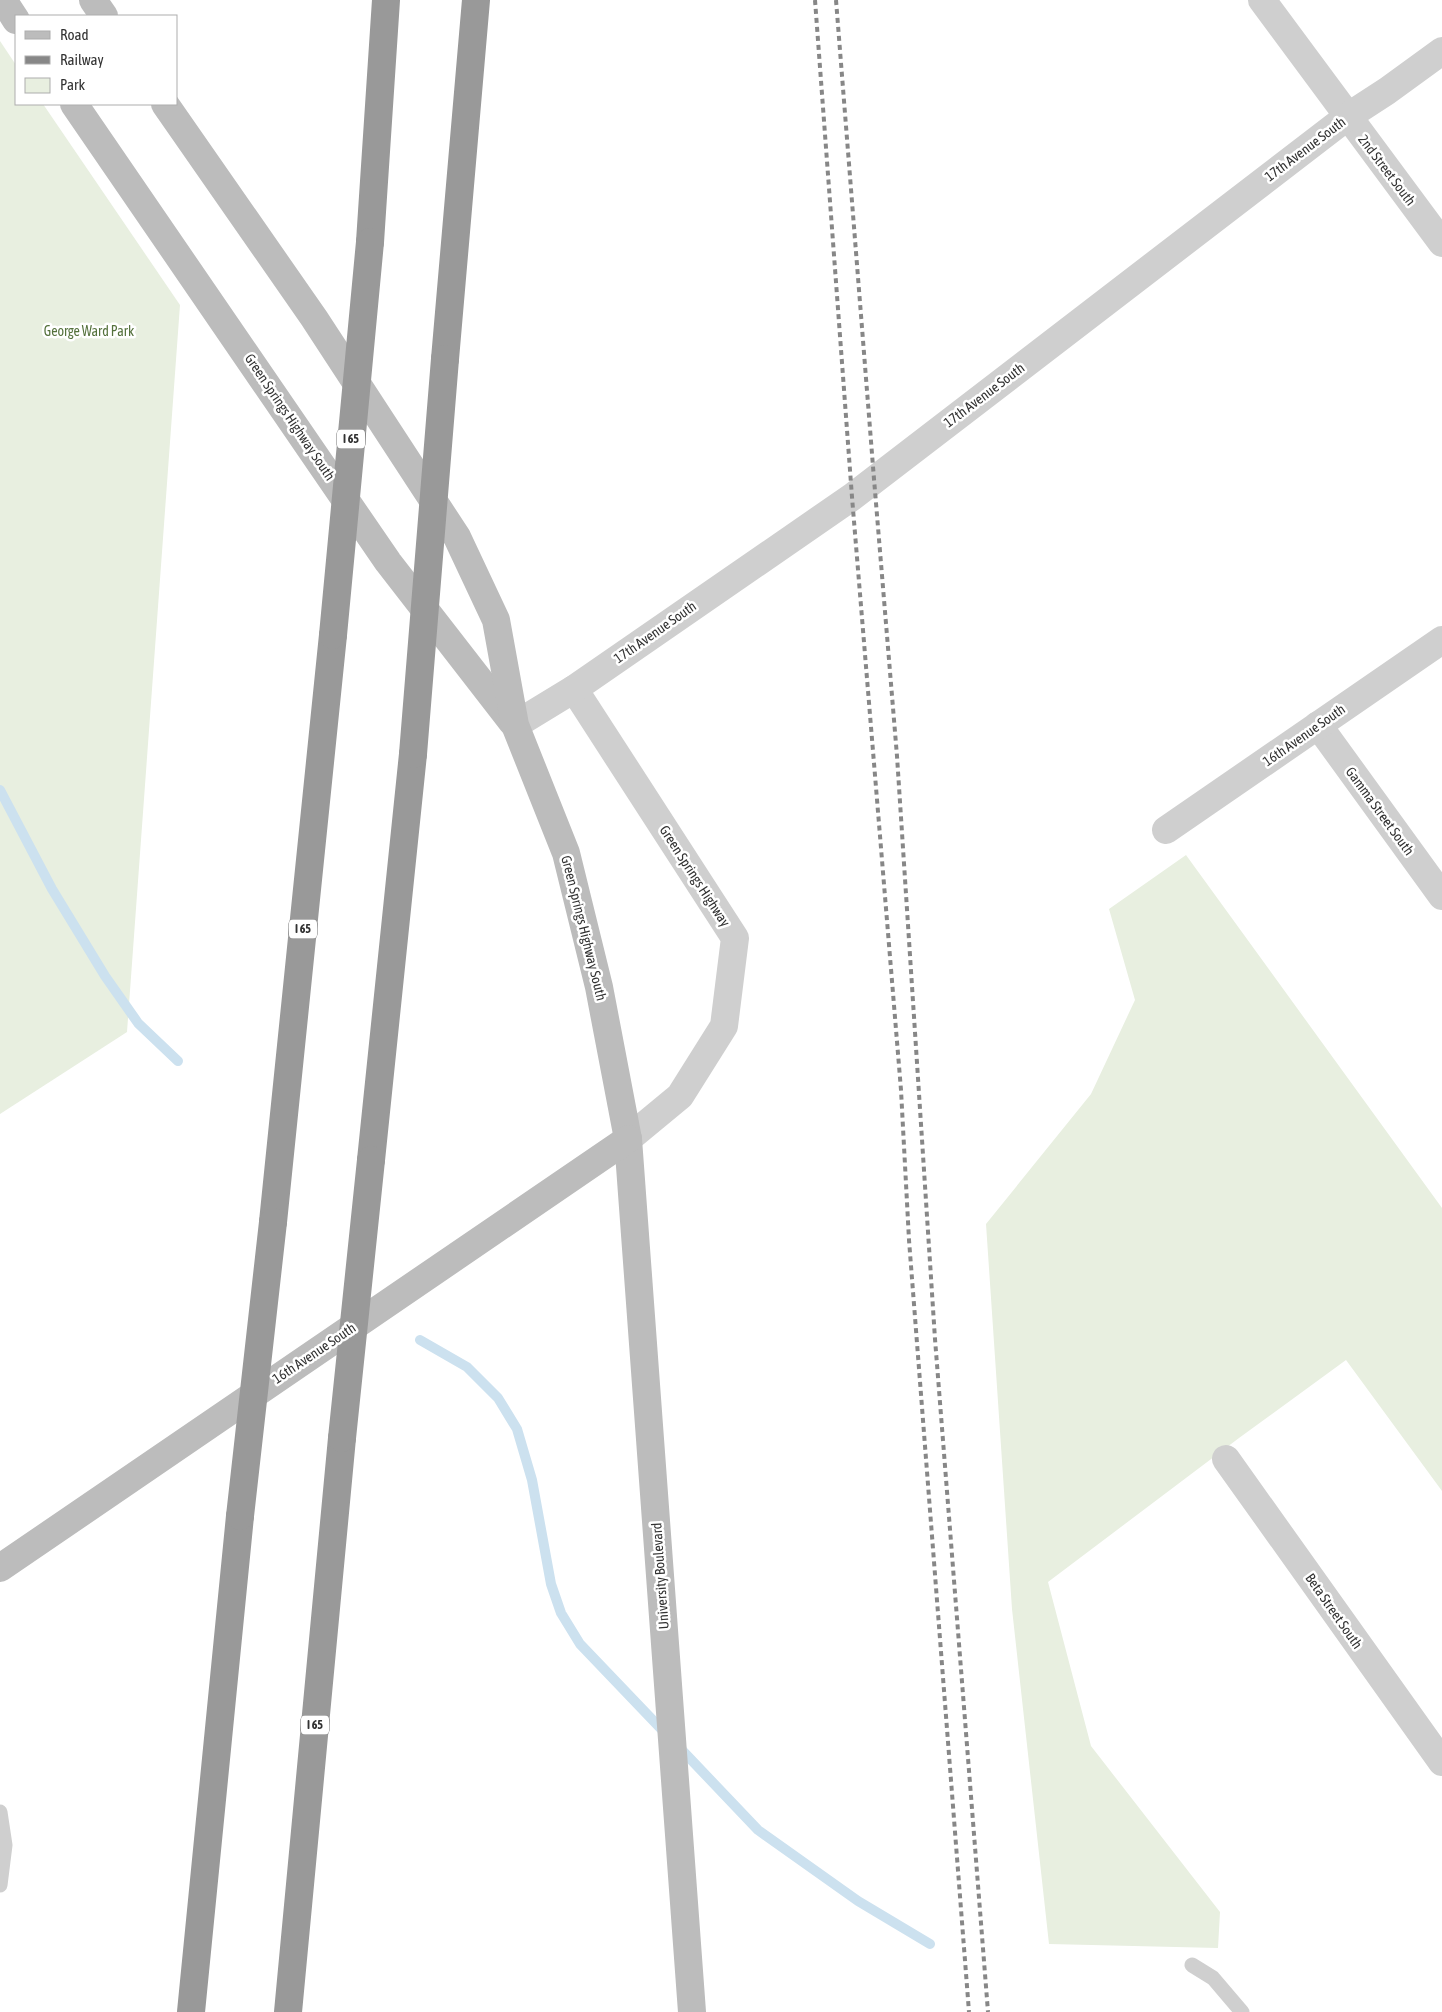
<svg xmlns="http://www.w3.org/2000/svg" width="1442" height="2012" font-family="'Asap Condensed',sans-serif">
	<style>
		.green { fill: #e8efe0 }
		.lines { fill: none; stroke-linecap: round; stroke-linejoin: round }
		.stream { stroke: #cce1ef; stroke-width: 10 }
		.lane { stroke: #cfcfcf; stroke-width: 15 }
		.street { stroke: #cfcfcf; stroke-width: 28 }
		.secondary { stroke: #bcbcbc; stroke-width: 28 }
		.highway { stroke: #999; stroke-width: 28 }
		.rail { stroke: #878787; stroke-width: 4; stroke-dasharray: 5 4; stroke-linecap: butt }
		.highway-bridge { stroke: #999; stroke-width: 28 }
		.labels { text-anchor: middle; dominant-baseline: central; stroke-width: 5; stroke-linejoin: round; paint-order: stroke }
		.shield { fill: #fff; stroke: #707070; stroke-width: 1 }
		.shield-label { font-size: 12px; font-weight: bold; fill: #323232 }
		.street-label { font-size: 14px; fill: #323232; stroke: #fff }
		.park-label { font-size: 14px; fill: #54713c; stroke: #fff }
	</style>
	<rect width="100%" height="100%" fill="#fff"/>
	<!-- green -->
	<g class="green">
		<polygon points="0,41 16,65 16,104 43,104 180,305 127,1032 0,1114"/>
		<polygon points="1186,855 1442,1208 1442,1491 1346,1360 1239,1438 1048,1582 1091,1746 1220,1912 1218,1948 1049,1944 1012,1609 986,1224 1091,1094 1135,1000 1109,909"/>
	</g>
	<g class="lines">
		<!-- stream -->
		<g class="stream">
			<polyline points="0,790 52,889 105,976 138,1023 178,1061"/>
			<polyline points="420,1340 467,1367 498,1398 517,1429 532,1480 551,1584 561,1613 580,1644 667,1735"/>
			<polyline points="679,1747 758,1830 858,1901 930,1944"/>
		</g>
		<!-- lane -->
		<g class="lane">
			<polyline points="0,1812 5,1845 0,1885"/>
			<polyline points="1192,1965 1213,1978 1242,2012"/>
		</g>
		<!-- street -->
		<g class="street">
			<polyline points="1262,0 1442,243"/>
			<polyline points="574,689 735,938 724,1026 680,1096 628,1139"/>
			<polyline points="515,725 574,689 852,497 1347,117 1387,91 1442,51"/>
			<polyline points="1318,725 1442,896"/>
			<polyline points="1166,830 1442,640"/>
			<polyline points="1226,1459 1442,1762"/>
		</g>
		<!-- secondary -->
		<g class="secondary">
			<polyline points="3,0 16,20"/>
			<polyline points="93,0 104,16"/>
			<polyline points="74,104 388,562 512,722"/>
			<polyline points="165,104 314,318 457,537 496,620 515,725 566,853 599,987 628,1139 692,2012"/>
			<polyline points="0,1568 628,1139"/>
		</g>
		<!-- highway -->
		<g class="highway">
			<polyline points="370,242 386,0"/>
			<polyline points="445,359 476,0"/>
			<polyline points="371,1160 413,754"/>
			<polyline points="273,1222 333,635"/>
			<polyline points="191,2012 240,1516"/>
			<polyline points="288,2012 342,1438"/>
		</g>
		<!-- rail -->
		<g class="rail">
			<polyline points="815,0 852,497 901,1090 909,1240 969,2012"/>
			<polyline points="836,0 874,479 897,756 935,1339 988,2012"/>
		</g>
		<!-- highway-bridge -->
		<g class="highway-bridge">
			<polyline points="333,635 370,242"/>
			<polyline points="413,754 445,359"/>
			<polyline points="342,1438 371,1160"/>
			<polyline points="240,1516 273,1222"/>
		</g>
	</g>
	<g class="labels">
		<!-- shield labels -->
		<g class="shield">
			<rect x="337" y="429.5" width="28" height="19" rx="4"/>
			<rect x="289" y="919.5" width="28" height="19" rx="4"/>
			<rect x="301" y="1715.5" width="28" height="19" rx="4"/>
		</g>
		<g class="shield-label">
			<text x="351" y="439">I 65</text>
			<text x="303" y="929">I 65</text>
			<text x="315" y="1725">I 65</text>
		</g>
		<!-- street labels -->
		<g class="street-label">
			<text transform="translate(1305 149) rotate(-37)">17th Avenue South</text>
			<text transform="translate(1387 170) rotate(53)">2nd Street South</text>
			<text transform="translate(984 395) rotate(-37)">17th Avenue South</text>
			<text transform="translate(290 417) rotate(56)">Green Springs Highway South</text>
			<text transform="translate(655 632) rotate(-35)">17th Avenue South</text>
			<text transform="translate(1304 735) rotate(-35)">16th Avenue South</text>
			<text transform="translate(1380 811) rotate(54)">Gamma Street South</text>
			<text transform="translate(695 876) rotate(57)">Green Springs Highway</text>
			<text transform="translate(584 928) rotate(76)">Green Springs Highway South</text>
			<text transform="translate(314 1353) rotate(-34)">16th Avenue South</text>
			<text transform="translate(660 1576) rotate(-94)">University Boulevard</text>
			<text transform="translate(1334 1611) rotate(55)">Beta Street South</text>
		</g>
		<!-- park labels -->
		<g class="park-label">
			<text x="89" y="331">George Ward Park</text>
		</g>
	</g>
	<!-- legend -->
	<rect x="15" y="15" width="162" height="90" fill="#ffffff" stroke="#adadad"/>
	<rect x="25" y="31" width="25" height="8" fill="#bcbcbc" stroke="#adadad"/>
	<text x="60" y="40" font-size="15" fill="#323232">Road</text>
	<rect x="25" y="56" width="25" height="8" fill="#878787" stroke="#adadad"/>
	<text x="60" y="65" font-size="15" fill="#323232">Railway</text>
	<rect x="25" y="78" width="25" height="15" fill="#e8efe0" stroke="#adadad"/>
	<text x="60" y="90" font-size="15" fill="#323232">Park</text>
</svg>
